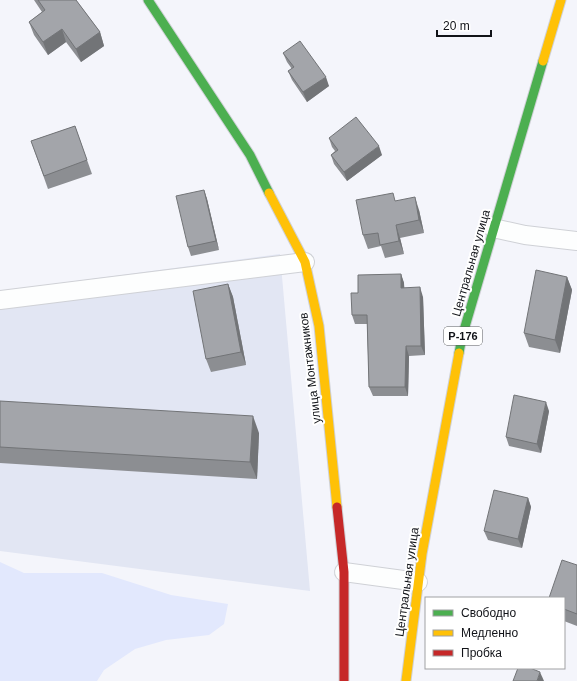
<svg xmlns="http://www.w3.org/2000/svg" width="577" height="681" font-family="Helvetica,sans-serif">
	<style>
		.built { fill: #e2e6f3 }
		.green { fill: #e2e8fd }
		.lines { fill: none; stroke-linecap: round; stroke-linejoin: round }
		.street-casing { stroke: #cfd1d6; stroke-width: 20 }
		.fast-casing { stroke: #cfd1d6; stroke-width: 11 }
		.slow-casing { stroke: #cfd1d6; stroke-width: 11 }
		.jam-casing { stroke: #cfd1d6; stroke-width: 11 }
		.street { stroke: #fdfefe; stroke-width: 18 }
		.fast { stroke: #4caf50; stroke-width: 9 }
		.slow { stroke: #ffc107; stroke-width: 9 }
		.jam { stroke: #c62828; stroke-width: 9 }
		.wall { fill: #8c8e92 }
		.shaded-wall { fill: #727477 }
		.building { fill: #a3a5aa; stroke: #727477 }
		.labels { text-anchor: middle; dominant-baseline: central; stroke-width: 4; stroke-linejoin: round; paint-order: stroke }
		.shield { fill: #fff; stroke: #585a5d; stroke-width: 1 }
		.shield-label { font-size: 11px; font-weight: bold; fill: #111318 }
		.street-label { font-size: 12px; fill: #111318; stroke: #fff }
	</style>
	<rect width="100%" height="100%" fill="#f4f5fb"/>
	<!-- built -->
	<polygon class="built" points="280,254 310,591 0,551 0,291"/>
	<!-- green -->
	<polygon class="green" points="0,562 24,573 102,573 171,595 228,604 224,624 209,635 166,640 135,649 104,670 97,681 0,681"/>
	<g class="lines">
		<!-- street casing -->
		<g class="street-casing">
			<g id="street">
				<polyline points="493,228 525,235 577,241"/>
				<polyline points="0,300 305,262"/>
				<polyline points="344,572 418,582"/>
			</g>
		</g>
		<!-- fast casing -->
		<g class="fast-casing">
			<g id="fast">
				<polyline points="148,0 250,155 269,193"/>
				<polyline points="459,353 462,337 543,61"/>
			</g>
		</g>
		<!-- slow casing -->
		<g class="slow-casing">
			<g id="slow">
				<polyline points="543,61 561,0"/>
				<polyline points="269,193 305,262 319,326 337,507"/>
				<polyline points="406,681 422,554 459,353"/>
			</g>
		</g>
		<!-- jam casing -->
		<g class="jam-casing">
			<polyline id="jam" points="337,507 344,572 344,681"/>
		</g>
		<!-- street -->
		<use href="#street" class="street"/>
		<!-- fast -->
		<use href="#fast" class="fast"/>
		<!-- slow -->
		<use href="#slow" class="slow"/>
		<!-- jam -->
		<use href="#jam" class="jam"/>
	</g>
	<!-- wall -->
	<g class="wall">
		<polygon points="34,0 76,0 100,32 104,46 81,62 66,42 48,55 34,35 29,22 42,12"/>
		<polygon points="283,53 329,86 307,102 292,80 288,71 292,69 287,62"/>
		<polygon points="75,126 92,174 48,189 31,141"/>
		<polygon points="329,138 382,155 347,181 334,164 331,155 335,151 332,147"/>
		<polygon points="204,190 207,199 219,250 191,256 188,247"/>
		<polygon points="396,201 419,210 424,233 400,238 404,254 385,258 381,246 368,249 363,235"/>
		<polygon points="401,274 404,283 404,288 423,297 425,355 409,356 408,396 373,396 369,387 367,324 355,324 352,315"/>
		<polygon points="567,277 572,290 560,353 529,347 524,333"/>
		<polygon points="228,284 233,297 246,365 211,372 206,359"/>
		<polygon points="0,401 259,433 257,479 0,463"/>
		<polygon points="549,411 541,453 509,446 506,437"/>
		<polygon points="528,498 531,507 522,548 488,540 484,531"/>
		<polygon points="577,565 577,626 564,621 564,598"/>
	</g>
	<!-- shaded-wall -->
	<g class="shaded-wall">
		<polygon points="62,29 66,42 48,55 43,42"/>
		<polygon points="100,32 104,46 81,62 76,49"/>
		<polygon points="326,77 329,86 307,102 303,92"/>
		<polygon points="379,146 382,155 347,181 344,172"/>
		<polygon points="204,190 207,199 219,250 216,241"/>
		<polygon points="415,197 419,210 424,233 419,220"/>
		<polygon points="396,225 400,238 404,254 399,241"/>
		<polygon points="401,274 404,283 405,297 401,288"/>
		<polygon points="567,277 572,290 560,353 555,340"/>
		<polygon points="228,284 233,297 246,365 241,352"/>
		<polygon points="420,287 423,297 425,355 421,346"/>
		<polygon points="406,346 409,356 408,396 405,387"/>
		<polygon points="546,402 549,411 541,453 537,444"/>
		<polygon points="253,416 259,433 257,479 250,462"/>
		<polygon points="528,498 531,507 522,548 518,539"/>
		<polygon points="540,672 544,681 537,681"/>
	</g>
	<!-- building -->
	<g class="building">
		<polygon points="38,0 76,0 100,32 76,49 62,29 43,42 29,22 45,10"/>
		<polygon points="300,41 326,77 303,92 288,71 294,67 283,53"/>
		<polygon points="356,117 379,146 344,172 331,155 338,150 329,138"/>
		<polygon points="75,126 87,160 44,176 31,141"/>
		<polygon points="204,190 216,241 188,247 176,196"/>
		<polygon points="393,193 395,201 415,197 419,220 396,225 399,241 380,245 378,233 363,235 356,200"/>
		<polygon points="536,270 567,277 555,340 524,333"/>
		<polygon points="401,274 401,288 420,287 421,346 406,346 405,387 369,387 367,315 352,315 351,293 358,293 358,275"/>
		<polygon points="228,284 241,352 206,359 193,291"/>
		<polygon points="514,395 546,402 537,444 506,437"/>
		<polygon points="0,401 253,416 250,462 0,447"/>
		<polygon points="494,490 528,498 518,539 484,531"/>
		<polygon points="562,560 577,565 577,614 564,609 564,598 549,598"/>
		<polygon points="518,668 530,668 540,672 537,681 513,681"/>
	</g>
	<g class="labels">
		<!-- shield labels -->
		<rect class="shield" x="444" y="327" width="38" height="18" rx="3"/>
		<g class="shield-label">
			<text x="463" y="336">Р-176</text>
		</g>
		<!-- street labels -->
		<g class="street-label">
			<text transform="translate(471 263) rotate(-74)">Центральная улица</text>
			<text transform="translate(310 368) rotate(-97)">улица Монтажников</text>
			<text transform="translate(407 582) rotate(-82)">Центральная улица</text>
		</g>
	</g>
	<!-- legend -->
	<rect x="425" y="597" width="140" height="72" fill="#ffffff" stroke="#a0a1a3"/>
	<rect x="433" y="610" width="20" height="6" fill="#4caf50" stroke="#a0a1a3"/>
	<text x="461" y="617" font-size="12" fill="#111318">Свободно</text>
	<rect x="433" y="630" width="20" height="6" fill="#ffc107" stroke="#a0a1a3"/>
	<text x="461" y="637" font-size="12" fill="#111318">Медленно</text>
	<rect x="433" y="650" width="20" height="6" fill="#c62828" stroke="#a0a1a3"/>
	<text x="461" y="657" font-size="12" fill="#111318">Пробка</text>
	<!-- scale -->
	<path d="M437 30v6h54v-6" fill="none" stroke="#111318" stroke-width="2"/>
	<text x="443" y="30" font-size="12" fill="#111318" stroke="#ffffff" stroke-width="3" paint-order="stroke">20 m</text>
</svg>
